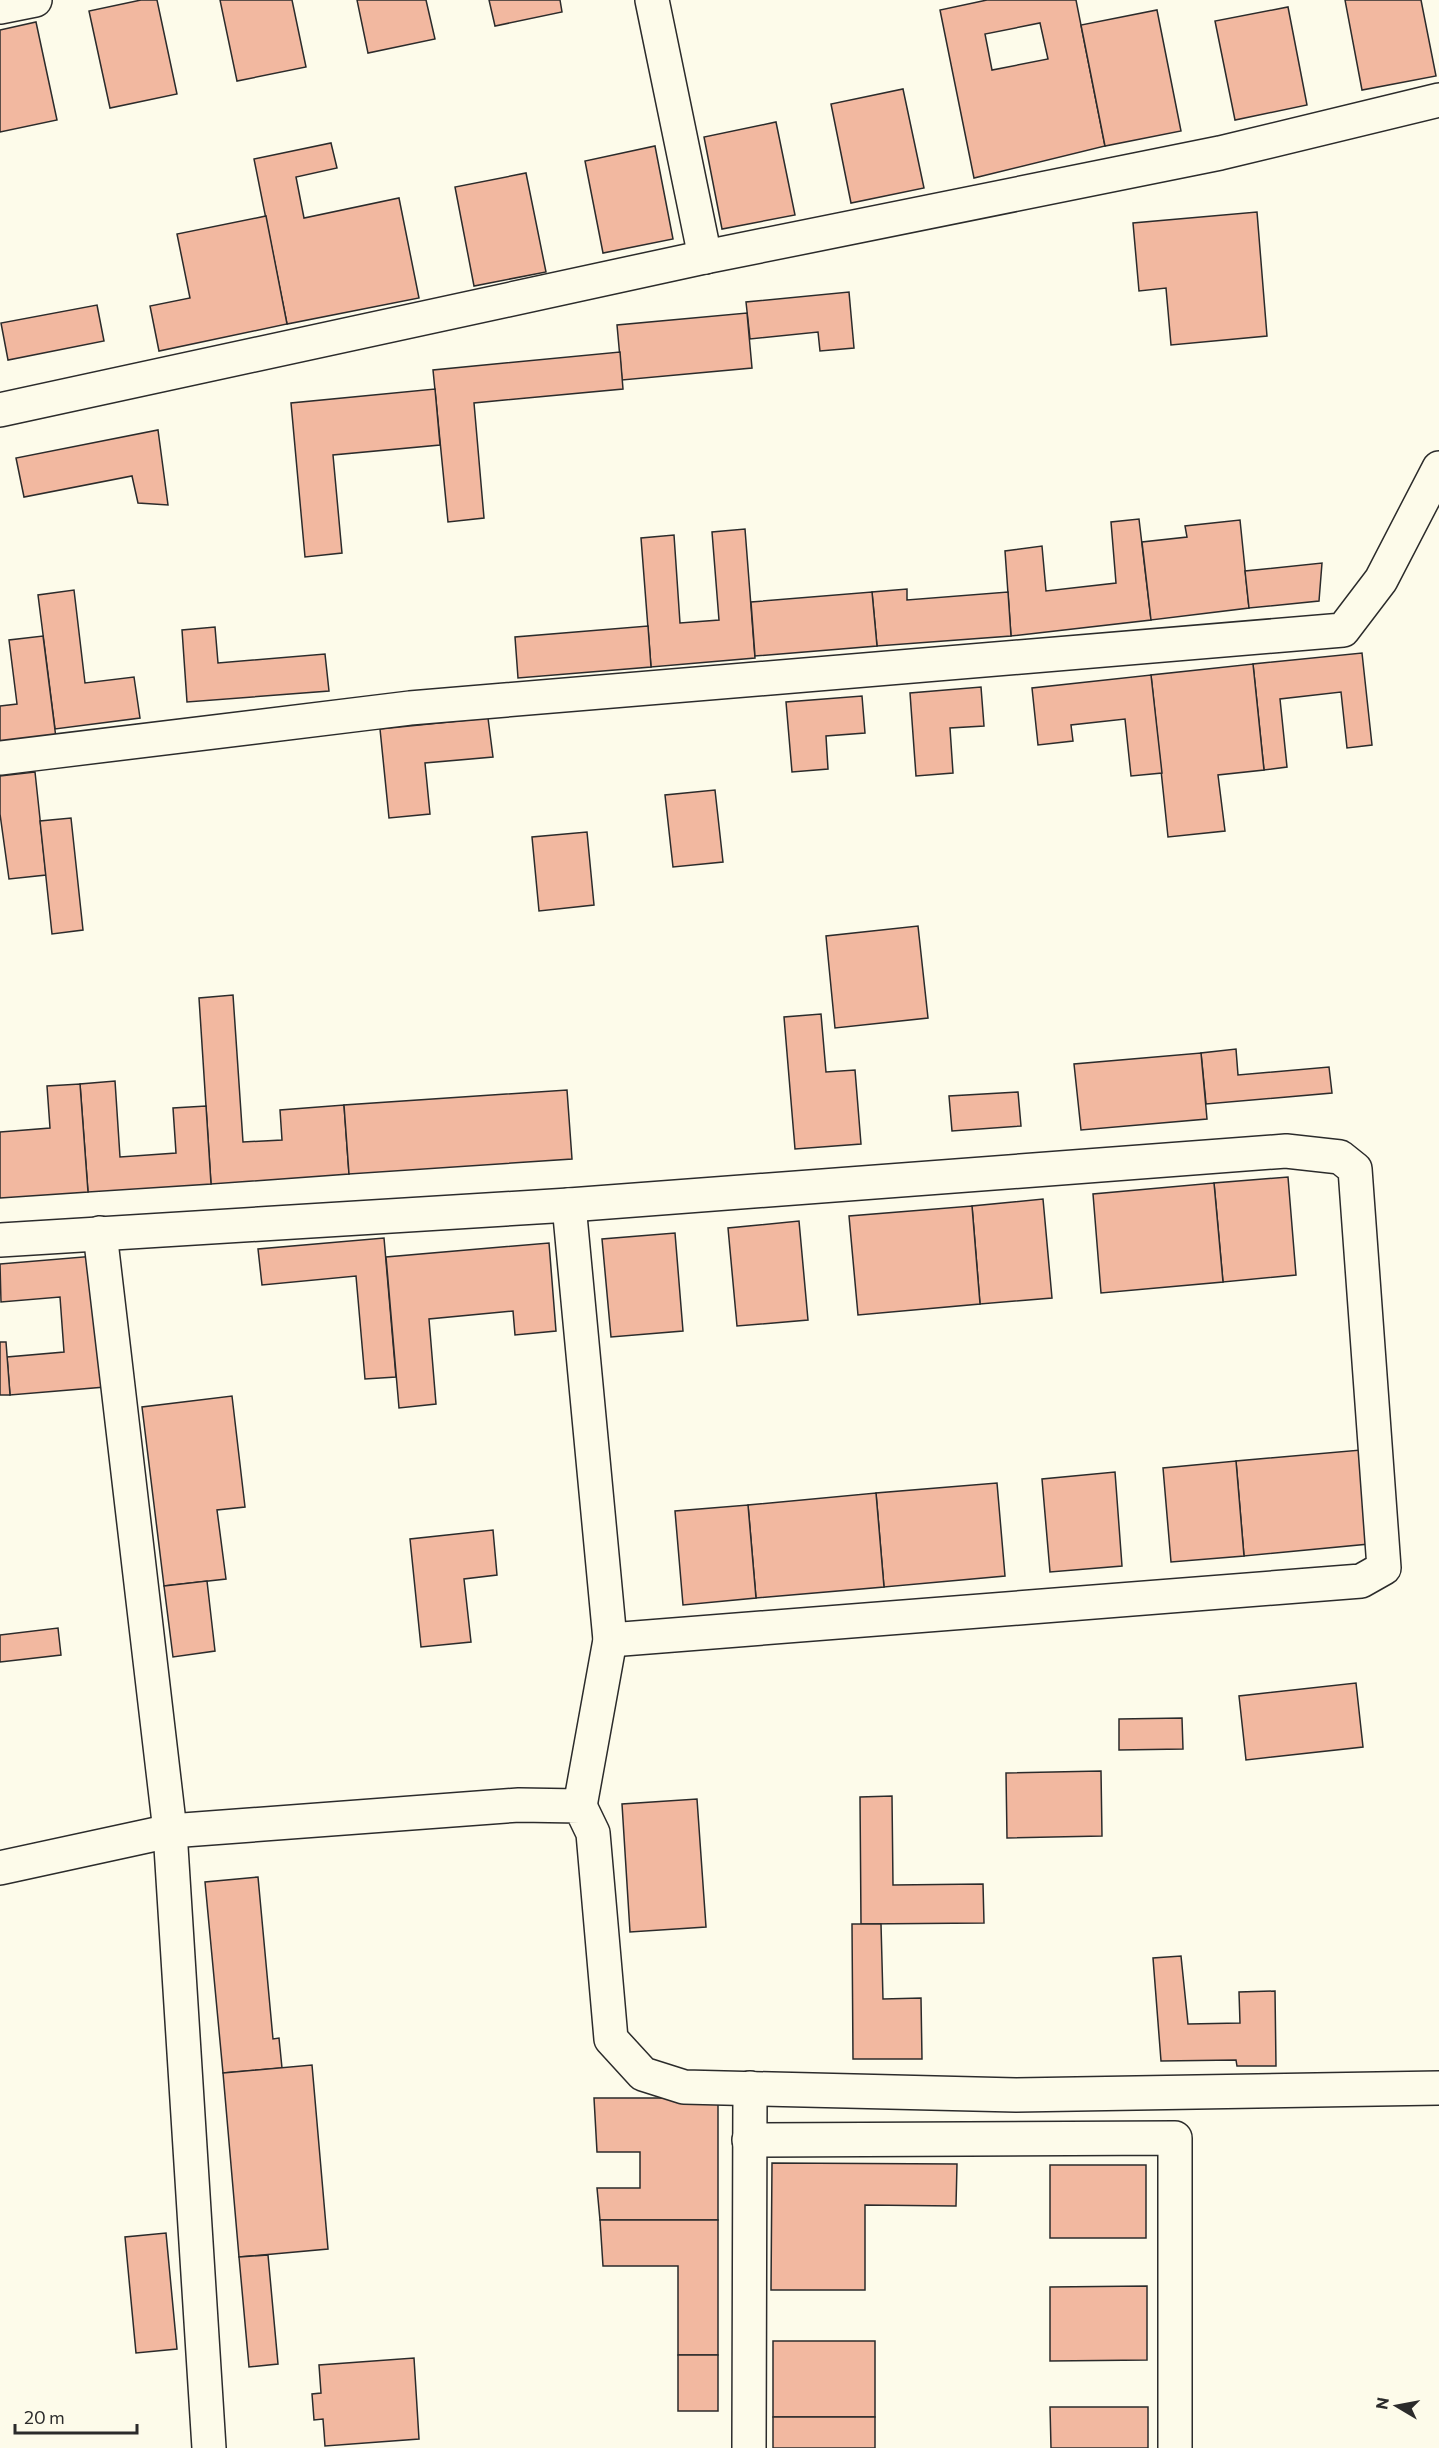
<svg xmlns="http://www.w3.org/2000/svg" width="1439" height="2448" font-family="Commissioner,sans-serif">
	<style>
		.building { fill: #f2b8a0; stroke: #2b2b2b; stroke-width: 1.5; fill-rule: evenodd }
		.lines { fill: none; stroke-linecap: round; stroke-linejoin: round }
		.minor-casing { stroke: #2b2b2b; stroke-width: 36 }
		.minor { stroke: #fdfbea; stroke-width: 33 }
	</style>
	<rect width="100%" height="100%" fill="#fdfbea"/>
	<!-- building -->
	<g class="building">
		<polygon points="141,0 157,0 177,94 110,108 89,11"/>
		<polygon points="220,0 292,0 306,67 237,81"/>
		<polygon points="357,0 426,0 435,39 368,53"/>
		<polygon points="489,0 560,0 562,12 495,26"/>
		<path d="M 987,0 L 1076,0 L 1105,146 L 974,178 L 940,10 ZM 1040,23 L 1048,59 L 992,70 L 985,34 Z"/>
		<polygon points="1345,0 1421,0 1436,76 1362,90"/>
		<polygon points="1288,7 1307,105 1235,120 1215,21"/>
		<polygon points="1157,10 1181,131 1105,146 1081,25"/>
		<polygon points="36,22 57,120 0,132 0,30"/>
		<polygon points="903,89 924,188 851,203 831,104"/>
		<polygon points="776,122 795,215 722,229 704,137"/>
		<polygon points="331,143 337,168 296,177 304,218 399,198 419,298 287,324 254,159"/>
		<polygon points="655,146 673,239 603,253 585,161"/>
		<polygon points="526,173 546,272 474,286 455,187"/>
		<polygon points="1257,212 1267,336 1171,345 1166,288 1139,291 1133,223"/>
		<polygon points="266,216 287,324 159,351 150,306 190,298 177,234"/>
		<polygon points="849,292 854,348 820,351 818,332 750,339 746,302"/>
		<polygon points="97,305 104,341 8,360 1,323"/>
		<polygon points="747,313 752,368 622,380 617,325"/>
		<polygon points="620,352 623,389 474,403 484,518 448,522 433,370"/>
		<polygon points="435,389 440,445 333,455 342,553 305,557 291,403"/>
		<polygon points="158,430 168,505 138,503 132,476 24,497 16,458"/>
		<polygon points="1139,519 1151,620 1011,636 1005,551 1042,546 1046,591 1116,583 1111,522"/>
		<polygon points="1240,520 1249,608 1151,620 1142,542 1187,537 1185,526"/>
		<polygon points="745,529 755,658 651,667 641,538 674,535 680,623 719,620 712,532"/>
		<polygon points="1322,563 1319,601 1249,608 1245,571"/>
		<polygon points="907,589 907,600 1008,592 1011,636 877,646 872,592"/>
		<polygon points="74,590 85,683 134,677 140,718 55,729 38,595"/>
		<polygon points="872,592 877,646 755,656 751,602"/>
		<polygon points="648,626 651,667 518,678 515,637"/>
		<polygon points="215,627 218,663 325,654 329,691 187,702 182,630"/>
		<polygon points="43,636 56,738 0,745 0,706 17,704 9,640"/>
		<polygon points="1362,653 1372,745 1347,748 1341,692 1280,699 1287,767 1264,770 1253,664"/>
		<polygon points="1253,664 1264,770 1218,775 1225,831 1168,837 1151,675"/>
		<polygon points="1151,675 1162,773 1131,776 1125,719 1071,725 1073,741 1038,745 1032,688"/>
		<polygon points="981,687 984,726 950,728 953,773 916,776 910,693"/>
		<polygon points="862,696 865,733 826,736 828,769 792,772 786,702"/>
		<polygon points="488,718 493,757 425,763 430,814 389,818 380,729"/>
		<polygon points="35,772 46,875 9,879 0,814 0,776"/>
		<polygon points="715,790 723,862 673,867 665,795"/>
		<polygon points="71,818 83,930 52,934 40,821"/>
		<polygon points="587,832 594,905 539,911 532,837"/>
		<polygon points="918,926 928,1018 835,1028 826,936"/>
		<polygon points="233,995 243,1142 282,1140 280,1110 344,1105 349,1174 211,1184 199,998"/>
		<polygon points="821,1014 826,1072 855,1070 861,1144 795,1149 784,1017"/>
		<polygon points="1236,1049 1238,1075 1329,1067 1332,1093 1206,1104 1201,1053"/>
		<polygon points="1201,1053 1207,1119 1081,1130 1074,1064"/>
		<polygon points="115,1081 120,1157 176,1153 173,1108 206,1106 211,1184 88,1192 80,1084"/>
		<polygon points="80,1084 88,1192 0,1198 0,1132 50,1128 47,1086"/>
		<polygon points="567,1090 572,1159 349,1174 344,1105"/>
		<polygon points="1018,1092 1021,1126 952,1131 949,1096"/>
		<polygon points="1288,1177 1296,1275 1223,1282 1214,1183"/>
		<polygon points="1214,1183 1223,1282 1101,1293 1093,1194"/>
		<polygon points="1043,1199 1052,1298 980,1304 972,1206"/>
		<polygon points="972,1206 980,1304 858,1315 849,1216"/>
		<polygon points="799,1221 808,1320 737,1326 728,1228"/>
		<polygon points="675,1233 683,1331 611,1337 602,1239"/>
		<polygon points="384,1238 396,1377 365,1379 356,1276 262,1285 258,1249"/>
		<polygon points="549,1243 556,1331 515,1335 513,1311 429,1319 436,1404 399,1408 386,1257"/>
		<polygon points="95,1256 105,1387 10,1395 7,1357 64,1352 60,1297 1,1302 0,1264"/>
		<polygon points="0,1342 6,1342 10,1395 0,1395"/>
		<polygon points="232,1396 245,1507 217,1510 226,1579 164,1586 142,1407"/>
		<polygon points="1361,1450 1369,1544 1244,1556 1236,1461"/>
		<polygon points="1236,1461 1244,1556 1171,1562 1163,1468"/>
		<polygon points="1115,1472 1122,1566 1050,1572 1042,1479"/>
		<polygon points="997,1483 1005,1576 884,1587 876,1493"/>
		<polygon points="876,1493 884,1587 756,1598 748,1505"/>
		<polygon points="748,1505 756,1598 683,1605 675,1511"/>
		<polygon points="493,1530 497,1575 464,1579 471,1642 421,1647 410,1539"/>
		<polygon points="207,1581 215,1651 173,1657 164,1586"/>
		<polygon points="58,1628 61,1655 0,1662 0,1635"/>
		<polygon points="1356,1683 1363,1747 1246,1760 1239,1696"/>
		<polygon points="1182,1718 1183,1749 1119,1750 1119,1719"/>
		<polygon points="1101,1771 1102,1836 1007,1838 1006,1773"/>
		<polygon points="892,1796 893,1885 983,1884 984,1923 861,1924 860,1797"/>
		<polygon points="697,1799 706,1927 630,1932 622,1804"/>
		<polygon points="258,1877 273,2039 279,2038 282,2068 223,2073 205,1882"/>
		<polygon points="852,1924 881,1924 883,1999 921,1998 922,2059 853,2059"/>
		<polygon points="1181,1956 1188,2024 1240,2023 1239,1992 1275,1991 1276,2066 1237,2066 1236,2060 1161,2061 1153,1958"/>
		<polygon points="312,2065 328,2249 239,2257 223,2073"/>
		<polygon points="594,2098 718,2098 718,2220 600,2220 597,2188 640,2188 640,2152 597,2152"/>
		<polygon points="772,2163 957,2164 956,2206 865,2205 865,2290 771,2290"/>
		<rect x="1050" y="2165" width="96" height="73"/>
		<polygon points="600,2220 718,2220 718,2355 678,2355 678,2266 603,2266"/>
		<polygon points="166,2233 177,2349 136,2353 125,2237"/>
		<polygon points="268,2255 278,2364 249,2367 239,2257"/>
		<polygon points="1147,2286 1147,2360 1050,2361 1050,2287"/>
		<rect x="773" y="2341" width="102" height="76"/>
		<rect x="678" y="2355" width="40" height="56"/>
		<polygon points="414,2358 419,2439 325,2446 323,2419 314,2420 312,2394 321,2393 319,2365"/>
		<polygon points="1050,2407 1148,2407 1148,2448 1051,2448"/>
		<rect x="773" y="2417" width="102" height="31"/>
	</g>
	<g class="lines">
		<!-- minor casing -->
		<g class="minor-casing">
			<g id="minor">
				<polyline points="652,0 705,257"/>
				<polyline points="0,7 35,0"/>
				<polyline points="0,410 705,257 1220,153 1439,100"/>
				<polyline points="0,758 410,708 1343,630 1381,580 1439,468"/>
				<polyline points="569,1205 610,1640 580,1806"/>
				<polyline points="100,1233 170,1831 209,2448"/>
				<polyline points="0,1240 569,1205 1286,1151 1340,1157 1355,1169 1384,1568 1361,1581 610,1640"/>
				<polyline points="0,1868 170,1831 519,1805 580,1806 593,1833 611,2039 643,2074 684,2087 1016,2095 1439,2088"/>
				<polyline points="749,2140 1175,2138 1175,2448"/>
				<polyline points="749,2448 750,2088"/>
			</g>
		</g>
		<!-- minor -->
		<use href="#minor" class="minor"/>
	</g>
	<!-- north arrow -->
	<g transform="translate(1397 2406) rotate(280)" stroke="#fdfbea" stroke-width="4.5" paint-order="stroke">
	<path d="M0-4.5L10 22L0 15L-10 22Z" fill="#2b2b2b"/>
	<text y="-9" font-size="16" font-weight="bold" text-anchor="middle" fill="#2b2b2b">N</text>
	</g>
	<!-- scale -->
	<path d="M15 2424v9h122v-9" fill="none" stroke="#2b2b2b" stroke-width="3"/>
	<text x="24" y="2424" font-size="18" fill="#2b2b2b" stroke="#fdfbea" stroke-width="4.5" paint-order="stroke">20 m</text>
</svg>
